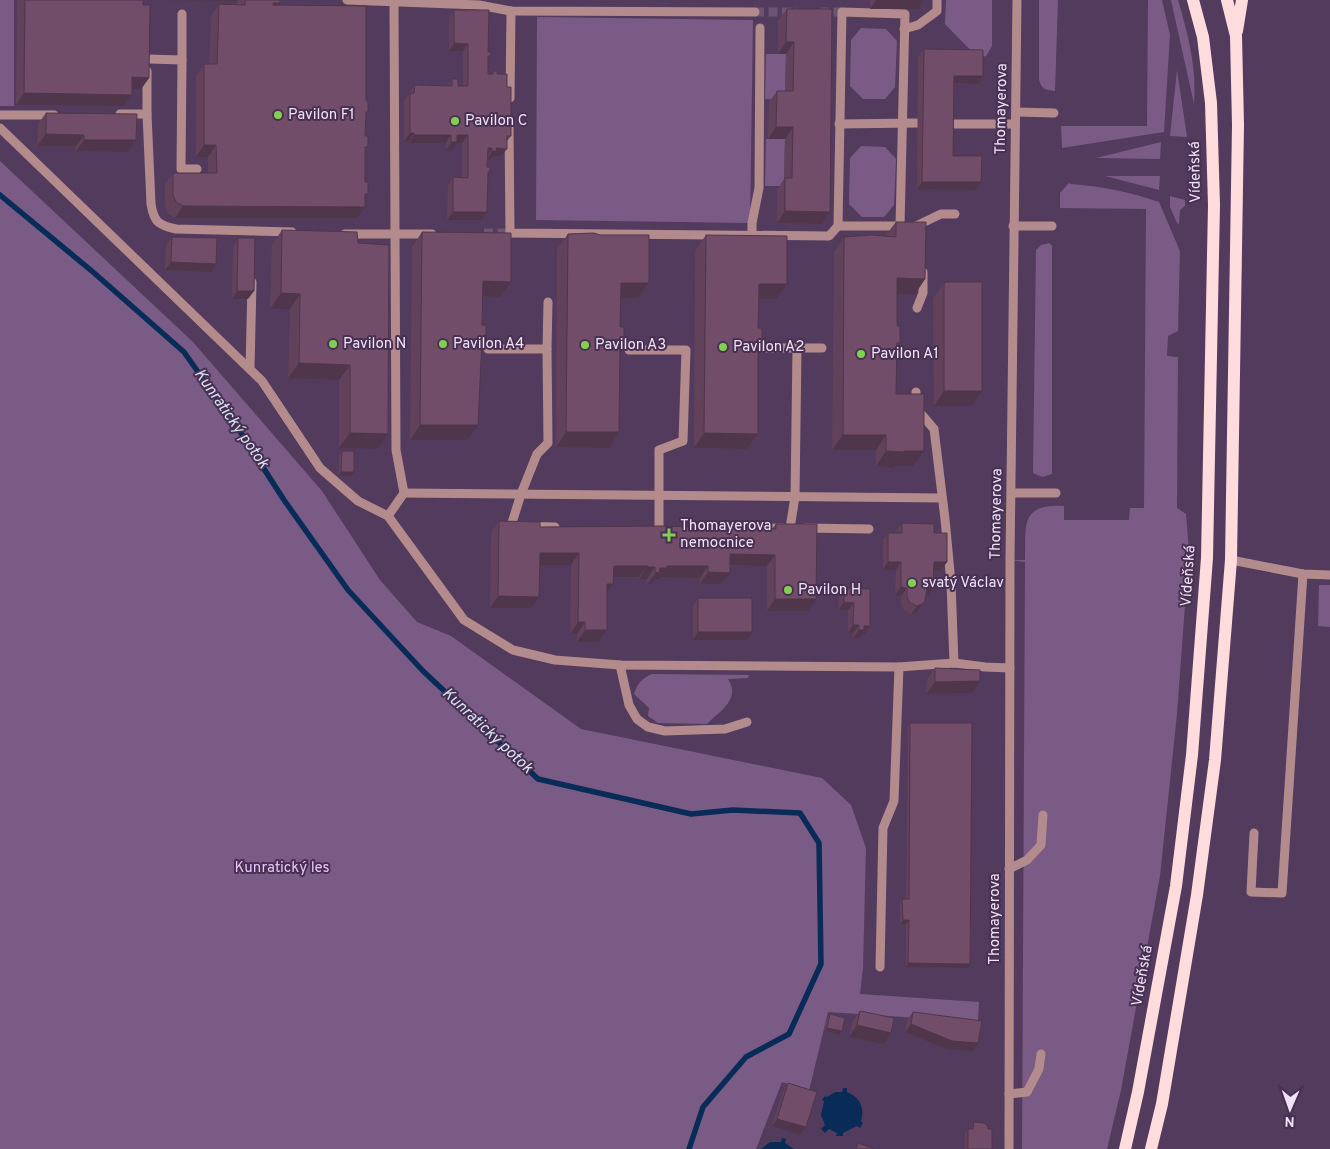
<svg xmlns="http://www.w3.org/2000/svg" width="1330" height="1149" font-family="Overpass,sans-serif">
	<style>
		.green { fill: #795b86 }
		.water { fill: #082c57 }
		.lines { fill: none; stroke-linecap: round; stroke-linejoin: round }
		.stream { stroke: #082c57; stroke-width: 5.5 }
		.minor-tunnel { stroke: #6b5474; stroke-width: 9; stroke-dasharray: 9 4.5; stroke-linecap: butt }
		.minor { stroke: #b38b8c; stroke-width: 9 }
		.major { stroke: #fedcdd; stroke-width: 12 }
		.wall { fill: #61425a }
		.shaded-wall { fill: #4f364a }
		.building { fill: #714d69; stroke: #4f364a }
		.poi-dot { fill: #81d051; stroke: #483052; stroke-width: 2 }
		.labels { text-anchor: middle; dominant-baseline: central; stroke-width: 4; stroke-linejoin: round; paint-order: stroke }
		.street-label { font-size: 15px; fill: #f0e2f7; stroke: #483052 }
		.poi-label { font-size: 15px; fill: #f0e2f7; stroke: #483052; text-anchor: start }
		.park-label { font-size: 15px; fill: #e9c3f9; stroke: #483052 }
		.water-label { font-size: 16px; font-style: italic; fill: #d4e2f3; stroke: #483052 }
	</style>
	<rect width="100%" height="100%" fill="#533b5d"/>
	<!-- green -->
	<g class="green">
		<rect x="0" y="0" width="14" height="106"/>
		<polygon points="946,0 992,0 992,46 986,56 978,58 945,24"/>
		<path d="M 1039,0 L 1058,0 L 1055,91 C 1045,90 1041,89 1039,79 Z"/>
		<polygon points="1148,0 1162,0 1170,35 1164,132 1062,148 1061,126 1147,126"/>
		<path d="M 1171,0 L 1178,0 C 1188,34 1197,69 1194,104 Z"/>
		<polygon points="537,17 753,20 750,223 536,220"/>
		<polygon points="861,28 886,29 897,41 895,87 885,99 863,99 850,86 851,40"/>
		<polygon points="766,54 786,54 785,100 765,99"/>
		<polygon points="1177,70 1187,137 1170,136"/>
		<polygon points="766,139 785,139 784,186 765,186"/>
		<polygon points="1161,142 1160,159 1096,158"/>
		<polygon points="861,146 885,147 896,159 894,205 884,217 862,217 849,204 850,158"/>
		<polygon points="0,161 193,342 322,491 380,580 417,622 451,636 581,729 822,778 851,805 866,848 863,968 860,994 979,1002 978,1022 828,1012 809,1091 782,1082 756,1149 0,1149"/>
		<polygon points="1105,176 1160,176 1159,190"/>
		<path d="M 1069,183 L 1071,184 C 1100,186 1131,192 1159,202 L 1180,251 L 1178,331 L 1168,336 L 1167,356 L 1178,357 L 1177,508 L 1186,514 L 1189,551 L 1177,714 L 1160,876 L 1121,1090 L 1107,1149 L 1022,1149 L 1025,562 L 1010,560 L 1025,560 C 1026,524 1020,504 1064,506 L 1064,520 L 1129,520 L 1130,508 L 1144,508 L 1146,209 L 1060,208 L 1060,193 Z"/>
		<polygon points="1170,196 1185,200 1185,206 1180,210 1179,224 1177,223 1170,207"/>
		<polygon points="1049,243 1052,246 1052,474 1042,477 1033,473 1036,250 1041,245"/>
		<polygon points="1319,585 1330,585 1330,627 1318,626"/>
		<path d="M 652,674 L 749,675 L 748,678 L 728,679 C 741,699 721,710 707,724 L 658,723 L 648,716 L 649,708 L 634,694 C 637,684 642,678 652,674 Z"/>
	</g>
	<!-- water -->
	<g class="water">
		<path d="M 843,1088 L 847,1088 L 847,1092 C 860,1097 865,1108 861,1121 L 863,1123 L 860,1128 L 857,1126 L 843,1133 L 843,1136 L 836,1136 L 837,1133 L 829,1129 L 825,1133 L 821,1129 L 825,1125 L 821,1115 L 824,1101 L 822,1100 L 825,1096 L 827,1097 L 835,1092 L 842,1092 Z"/>
		<polygon points="782,1138 786,1139 785,1143 794,1149 761,1149 770,1142 781,1142"/>
	</g>
	<g class="lines">
		<!-- stream -->
		<polyline class="stream" points="0,195 93,272 184,352 239,430 284,500 348,590 423,671 538,779 691,814 733,810 800,813 819,843 821,964 789,1034 746,1057 703,1107 689,1149"/>
		<!-- minor-tunnel -->
		<g class="minor-tunnel">
			<polyline points="755,12 797,12"/>
			<polyline points="820,12 842,12"/>
			<polyline points="484,233 510,233"/>
		</g>
		<!-- minor -->
		<g class="minor">
			<polyline points="347,0 479,5 511,11 755,12"/>
			<polygon points="842,12 905,14 900,226 838,226"/>
			<polyline points="904,29 918,25 937,11 937,0"/>
			<polyline points="148,59 182,60 181,169 197,169"/>
			<polyline points="182,60 182,14"/>
			<path d="M 147,71 L 147,114 L 151,204 C 154,222 158,225 176,229 L 292,232"/>
			<polyline points="510,98 511,11"/>
			<polyline points="1016,112 1054,113"/>
			<polyline points="120,114 147,114"/>
			<polyline points="0,115 54,115"/>
			<polyline points="839,124 917,123"/>
			<polyline points="948,124 1015,124"/>
			<polyline points="509,126 510,233 829,236 838,226"/>
			<polyline points="0,128 262,381 320,468 358,501 388,516 464,620 513,650 555,660 620,665 899,667 954,663 985,667 1010,668"/>
			<polyline points="916,226 941,214 955,214"/>
			<polyline points="1013,226 1052,226"/>
			<polyline points="345,234 432,234"/>
			<polyline points="752,235 752,223 759,188 760,28"/>
			<polyline points="917,308 923,293 923,272"/>
			<polyline points="759,348 822,348"/>
			<polyline points="488,349 547,349 548,443 537,454 521,494 511,526 555,527"/>
			<polyline points="547,349 548,302"/>
			<polyline points="629,350 686,350 683,441 659,450 659,529"/>
			<polyline points="250,369 252,282"/>
			<polyline points="916,392 916,408 934,429 945,519 951,583 954,663"/>
			<polyline points="404,493 942,498"/>
			<polyline points="1012,493 1056,493"/>
			<polyline points="388,516 404,493 396,450 394,2"/>
			<polyline points="790,528 795,497 797,348"/>
			<polyline points="805,528 869,529"/>
			<polyline points="745,529 782,528"/>
			<polyline points="1231,560 1303,574 1330,575"/>
			<polyline points="620,665 629,705 637,719 648,727 665,731 725,729 747,722"/>
			<polyline points="1254,833 1251,892 1282,893 1303,574"/>
			<polyline points="1009,869 1027,860 1041,845 1043,815"/>
			<polyline points="880,967 883,828 894,801 899,667"/>
			<polyline points="1009,1094 1027,1092 1039,1069 1041,1054"/>
			<polyline points="1009,1149 1010,560 1017,0"/>
		</g>
		<!-- major -->
		<g class="major">
			<polyline points="1237,31 1242,0"/>
			<polyline points="1125,1149 1138,1092 1176,886 1192,755 1207,558 1214,205 1211,103 1203,37 1193,0"/>
			<polyline points="1151,1149 1162,1104 1197,895 1215,760 1231,560 1238,125 1236,36 1227,0"/>
		</g>
	</g>
	<!-- wall -->
	<g class="wall">
		<polygon points="17,0 280,0 279,5 366,101 368,112 366,115 365,207 357,218 175,218 168,214 165,206 165,184 173,173 208,173 208,157 196,157 196,76 204,64 209,64 211,16 219,4 237,5 237,1 143,0 149,78 141,89 132,89 124,106 16,105"/>
		<polygon points="870,0 924,0 918,9 870,9"/>
		<polygon points="787,9 830,212 822,224 777,223 777,190 784,179 785,139 768,139 769,102 777,91 785,91 786,54 778,54 778,21"/>
		<polygon points="454,10 488,60 488,74 491,74 493,71 497,74 507,87 511,136 507,141 501,156 493,156 491,159 488,159 487,212 482,220 447,220 448,185 453,177 462,178 462,143 457,143 452,150 446,150 446,143 409,143 409,141 404,141 404,101 415,85 447,86 452,79 458,86 463,86 463,51 449,51 449,18"/>
		<polygon points="924,49 978,84 954,84 953,156 981,182 976,190 917,189 918,57"/>
		<polygon points="46,113 136,140 128,152 76,151 76,146 37,146 38,124"/>
		<polygon points="896,222 925,279 915,294 897,294 897,326 900,343 896,347 896,394 924,451 913,466 895,466 893,468 876,466 876,450 832,450 834,252 844,237 885,236"/>
		<polygon points="282,230 358,243 388,434 378,449 339,448 339,380 288,378 290,309 270,309 272,245"/>
		<polygon points="422,232 500,297 482,297 482,344 467,440 410,440 412,247"/>
		<polygon points="568,234 649,283 638,298 621,298 620,327 624,340 620,345 619,432 609,448 556,447 557,249"/>
		<polygon points="706,235 776,299 759,299 758,328 762,342 758,346 758,434 747,449 694,448 695,251"/>
		<polygon points="172,237 211,272 165,270 166,245"/>
		<polygon points="238,238 248,299 232,299 233,246"/>
		<polygon points="945,282 971,406 934,406 933,300 934,297"/>
		<polygon points="342,451 354,472 351,476 338,476 339,455"/>
		<polygon points="499,521 540,527 772,529 776,524 808,611 767,611 767,566 730,566 730,573 721,584 700,584 700,578 661,577 659,579 655,579 651,584 647,584 647,579 639,579 639,577 614,577 607,593 607,630 599,642 577,642 577,634 570,634 571,565 540,565 531,608 490,608 491,533"/>
		<polygon points="902,523 934,533 947,562 941,570 934,570 933,588 928,596 926,596 920,609 917,612 911,614 904,610 901,605 901,596 895,595 896,570 883,570 883,540 888,533 896,533 896,531"/>
		<polygon points="844,588 870,626 865,634 862,634 859,638 853,638 853,633 848,633 848,610 838,610 839,596"/>
		<polygon points="698,598 747,640 693,640 693,606"/>
		<polygon points="935,668 972,693 926,694 927,679"/>
		<polygon points="910,723 970,964 968,968 906,967 906,924 900,924 900,903 902,899 906,899 908,727"/>
		<polygon points="860,1011 883,1044 849,1037 852,1022"/>
		<polygon points="913,1012 973,1051 946,1049 905,1032 907,1020"/>
		<polygon points="830,1014 839,1035 824,1031 827,1018"/>
		<polygon points="788,1083 806,1127 800,1135 772,1126 783,1091"/>
		<polygon points="974,1122 988,1129 992,1149 965,1149 965,1133 968,1129 971,1129 972,1126"/>
	</g>
	<!-- shaded-wall -->
	<g class="shaded-wall">
		<polygon points="135,0 238,0 237,1"/>
		<polygon points="876,0 924,0 918,9 870,9"/>
		<polygon points="273,3 280,3 272,15"/>
		<polygon points="786,42 794,42 786,54 778,54"/>
		<polygon points="454,43 468,44 463,51 449,51"/>
		<polygon points="954,76 983,76 978,84 949,83"/>
		<polygon points="132,77 149,78 141,89 124,89"/>
		<polygon points="24,93 132,95 124,106 16,105"/>
		<polygon points="776,127 793,127 785,139 768,139"/>
		<polygon points="410,133 414,133 409,141 404,141"/>
		<polygon points="46,134 84,135 76,146 37,146"/>
		<polygon points="414,135 451,135 446,143 409,143"/>
		<polygon points="457,135 468,135 462,143 457,143 452,150 446,150"/>
		<polygon points="84,140 136,140 128,152 76,151"/>
		<polygon points="204,145 216,145 208,157 196,157"/>
		<polygon points="488,148 492,148 487,156"/>
		<polygon points="496,148 507,149 501,156 493,156 491,159 487,159 492,151"/>
		<polygon points="922,182 981,182 976,190 917,189"/>
		<polygon points="183,206 365,207 357,218 175,218"/>
		<polygon points="785,211 830,212 822,224 777,223"/>
		<polygon points="453,212 487,212 482,220 447,220"/>
		<polygon points="171,262 216,264 211,272 165,270"/>
		<polygon points="897,278 925,279 915,294 886,294"/>
		<polygon points="483,281 511,282 500,297 472,296"/>
		<polygon points="621,283 649,283 638,298 610,298"/>
		<polygon points="759,284 787,284 776,299 748,299"/>
		<polygon points="237,291 254,291 248,299 232,299"/>
		<polygon points="281,293 300,294 290,309 270,309"/>
		<polygon points="299,363 350,365 339,380 288,378"/>
		<polygon points="944,391 982,391 971,406 934,406"/>
		<polygon points="420,425 478,425 467,440 410,440"/>
		<polygon points="566,432 619,432 609,448 556,447"/>
		<polygon points="350,433 388,434 378,449 339,448"/>
		<polygon points="704,433 758,434 747,449 694,448"/>
		<polygon points="843,435 886,435 876,450 832,450"/>
		<polygon points="886,451 924,451 913,466 895,466 893,468 876,466"/>
		<polygon points="341,472 354,472 351,476 338,476"/>
		<polygon points="540,553 579,553 571,565 532,565"/>
		<polygon points="730,554 775,555 767,566 722,565"/>
		<polygon points="888,562 901,562 896,570 883,570"/>
		<polygon points="934,562 947,562 941,570 928,570"/>
		<polygon points="614,566 648,566 639,577 606,577"/>
		<polygon points="667,566 708,566 700,578 661,577 659,579 655,579 651,584 647,584 660,568"/>
		<polygon points="647,567 655,567 647,579 639,579"/>
		<polygon points="708,572 730,573 721,584 700,584"/>
		<polygon points="607,584 613,584 605,595"/>
		<polygon points="901,587 907,588 901,596 895,595"/>
		<polygon points="927,588 933,588 928,596 922,596"/>
		<polygon points="498,596 539,597 531,608 490,608"/>
		<polygon points="775,599 816,599 808,611 767,611"/>
		<polygon points="925,601 917,612 911,614 917,606"/>
		<polygon points="844,602 854,603 848,610 838,610"/>
		<polygon points="578,622 585,622 577,634 570,634"/>
		<polygon points="853,625 859,625 853,633 848,633"/>
		<polygon points="864,626 870,626 865,634 862,634 859,638 853,638 859,630"/>
		<polygon points="585,630 607,630 599,642 577,642"/>
		<polygon points="698,632 752,632 747,640 693,640"/>
		<polygon points="980,681 972,693 926,694 935,682"/>
		<polygon points="903,920 909,920 906,924 900,924"/>
		<polygon points="908,963 970,964 968,968 906,967"/>
		<polygon points="911,1024 978,1043 973,1051 946,1049 905,1032"/>
		<polygon points="857,1025 891,1033 883,1044 849,1037"/>
		<polygon points="827,1028 842,1031 839,1035 824,1031"/>
		<polygon points="777,1119 806,1127 800,1135 772,1126"/>
	</g>
	<!-- building -->
	<g class="building">
		<polygon points="25,0 143,0 143,5 150,5 149,78 132,77 132,95 24,93"/>
		<polygon points="245,0 280,0 280,3 273,3 273,5 366,6 366,101 368,101 368,112 366,112 365,136 368,136 368,147 365,147 365,182 368,182 368,194 365,194 365,207 183,206 176,202 173,195 173,173 217,173 216,145 204,145 204,64 217,64 219,4 245,5"/>
		<polygon points="787,9 832,9 830,212 785,211 785,178 792,178 793,127 776,127 777,91 793,91 794,42 786,42"/>
		<polygon points="454,10 489,10 488,52 491,52 491,56 488,56 488,74 493,74 493,71 497,71 497,74 507,74 507,87 511,87 511,136 507,136 507,149 496,148 497,151 492,151 492,148 488,148 487,167 490,167 490,172 488,172 487,212 453,212 453,177 468,178 468,135 457,135 457,142 451,142 451,135 414,135 414,133 410,133 410,94 414,93 415,85 452,86 452,79 458,79 458,86 468,86 468,44 454,43"/>
		<polygon points="924,49 983,50 983,76 954,76 953,156 982,156 981,182 922,182"/>
		<polygon points="46,113 137,114 136,140 84,140 84,135 46,134"/>
		<polygon points="896,222 926,222 925,279 897,278 897,326 900,326 900,343 897,343 896,394 924,394 924,451 904,451 904,452 886,451 886,435 843,435 844,237 871,235 896,237"/>
		<polygon points="282,230 357,232 358,243 389,245 388,434 350,433 350,365 299,363 300,294 281,293"/>
		<polygon points="422,232 511,233 511,282 483,281 482,325 486,325 486,339 482,339 478,425 420,425"/>
		<polygon points="594,233 600,235 649,235 649,283 621,283 620,327 624,327 624,340 620,340 619,432 566,432 568,234"/>
		<polygon points="706,235 787,236 787,284 759,284 758,328 762,328 762,342 758,341 758,434 704,433"/>
		<polygon points="172,237 217,238 216,264 171,262"/>
		<polygon points="238,238 255,238 254,291 237,291"/>
		<polygon points="945,282 982,282 982,391 944,391 944,285"/>
		<polygon points="342,451 354,451 354,472 341,472"/>
		<polygon points="499,521 540,522 540,527 663,526 776,529 776,524 817,524 816,599 775,599 775,555 730,554 730,573 708,572 708,566 667,566 667,568 660,568 659,573 655,572 655,567 647,567 648,566 614,566 613,584 607,584 607,630 585,630 585,622 578,622 579,553 540,553 539,597 498,596"/>
		<polygon points="902,523 934,524 934,533 947,533 947,562 934,562 933,588 927,588 925,601 922,604 917,606 909,602 907,597 907,588 901,587 901,562 888,562 888,533 902,533"/>
		<polygon points="844,588 870,589 870,626 864,626 864,630 859,630 859,625 853,625 854,603 844,602"/>
		<rect x="698" y="598" width="54" height="34"/>
		<polygon points="935,668 980,670 980,681 935,682"/>
		<polygon points="910,723 972,723 970,964 908,963 909,920 903,920 902,899 909,899"/>
		<polygon points="860,1011 894,1018 891,1033 857,1025"/>
		<polygon points="913,1012 982,1021 978,1043 952,1041 911,1024"/>
		<polygon points="830,1014 845,1018 842,1031 827,1028"/>
		<polygon points="788,1083 817,1092 806,1127 777,1119"/>
		<polygon points="974,1122 984,1123 988,1126 988,1129 992,1129 992,1149 968,1149 968,1129 973,1129"/>
		<polygon points="858,1143 874,1149 856,1149"/>
	</g>
	<!-- markers -->
	<g class="poi-dot">
		<circle cx="278" cy="115" r="5"/>
		<circle cx="455" cy="121" r="5"/>
		<circle cx="333" cy="344" r="5"/>
		<circle cx="443" cy="344" r="5"/>
		<circle cx="585" cy="345" r="5"/>
		<circle cx="723" cy="347" r="5"/>
		<circle cx="861" cy="354" r="5"/>
		<path d="M666.5 527.5h5v5h5v5h-5v5h-5v-5h-5v-5h5z"/>
		<circle cx="912" cy="583" r="5"/>
		<circle cx="788" cy="590" r="5"/>
	</g>
	<g class="labels">
		<!-- street labels -->
		<g class="street-label">
			<text transform="translate(1002 109) rotate(-89)">Thomayerova</text>
			<text transform="translate(1196 172) rotate(-91)">Vídeňská</text>
			<text transform="translate(997 514) rotate(-89)">Thomayerova</text>
			<text transform="translate(1189 576) rotate(-86)">Vídeňská</text>
			<text transform="translate(995 919) rotate(-90)">Thomayerova</text>
			<text transform="translate(1143 976) rotate(-80)">Vídeňská</text>
		</g>
		<!-- poi labels -->
		<g class="poi-label">
			<text x="288" y="115">Pavilon F1</text>
			<text x="465" y="121">Pavilon C</text>
			<text x="343" y="344">Pavilon N</text>
			<text x="453" y="344">Pavilon A4</text>
			<text x="595" y="345">Pavilon A3</text>
			<text x="733" y="347">Pavilon A2</text>
			<text x="871" y="354">Pavilon A1</text>
			<text x="680" y="526">Thomayerova<tspan x="680" dy="17">nemocnice</tspan></text>
			<text x="922" y="583">svatý Václav</text>
			<text x="798" y="590">Pavilon H</text>
		</g>
		<!-- park labels -->
		<g class="park-label">
			<text x="282" y="868">Kunratický les</text>
		</g>
		<!-- water labels -->
		<g class="water-label">
			<text transform="translate(231 419) rotate(55)">Kunratický potok</text>
			<text transform="translate(487 731) rotate(43)">Kunratický potok</text>
		</g>
	</g>
	<!-- north arrow -->
	<g transform="translate(1290 1109) rotate(182)" stroke="#483052" stroke-width="4" paint-order="stroke">
	<path d="M0-4L9 19L0 12L-9 19Z" fill="#f0e2f7"/>
	<text y="-8" font-size="14" font-weight="bold" text-anchor="middle" fill="#f0e2f7">N</text>
	</g>
</svg>
